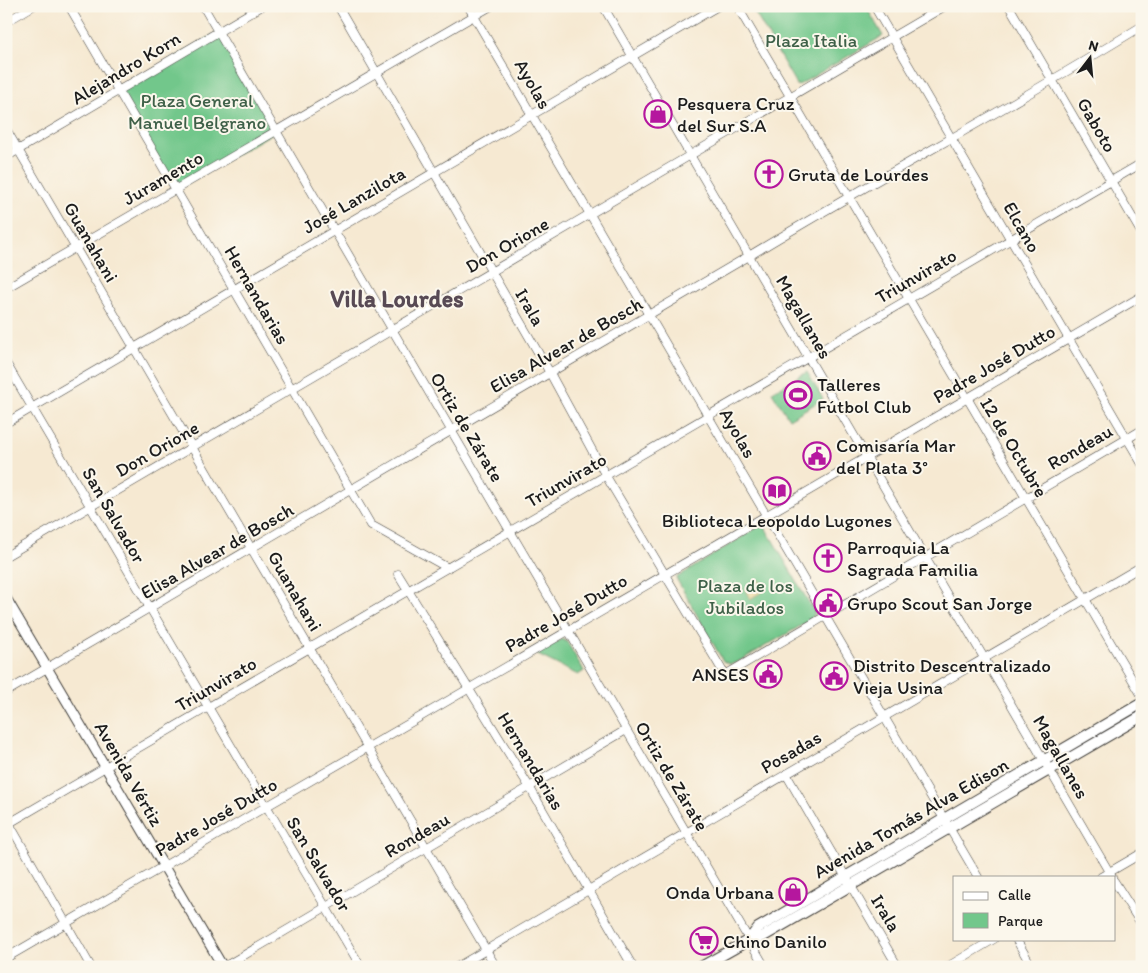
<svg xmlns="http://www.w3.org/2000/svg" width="1148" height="973" font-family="Itim,sans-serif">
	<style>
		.green { fill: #72c78b; stroke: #477254 }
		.sand { fill: #eeda9e; stroke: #857b5d }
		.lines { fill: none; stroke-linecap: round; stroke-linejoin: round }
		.minor-casing { stroke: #3d3b37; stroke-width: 9 }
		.tertiary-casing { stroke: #3d3b37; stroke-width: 11 }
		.secondary-casing { stroke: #3d3b37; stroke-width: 12 }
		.minor { stroke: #fff; stroke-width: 8 }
		.tertiary { stroke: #fff; stroke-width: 9 }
		.secondary { stroke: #fff; stroke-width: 10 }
		.labels { text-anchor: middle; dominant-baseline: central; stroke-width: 4; stroke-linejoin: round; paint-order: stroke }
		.park-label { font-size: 19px; fill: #3e6048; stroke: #fbf7ec }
		.street-label { font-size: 19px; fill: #1c1c1c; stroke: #fbf7ec }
		.poi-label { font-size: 19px; fill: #1c1c1c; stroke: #fbf7ec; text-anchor: start }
		.district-label { font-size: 24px; font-weight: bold; fill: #584a54; stroke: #fbf7ec }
	</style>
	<rect width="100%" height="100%" fill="#fbf7ec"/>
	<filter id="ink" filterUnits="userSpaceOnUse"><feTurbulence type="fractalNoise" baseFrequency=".02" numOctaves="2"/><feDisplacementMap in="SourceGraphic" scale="10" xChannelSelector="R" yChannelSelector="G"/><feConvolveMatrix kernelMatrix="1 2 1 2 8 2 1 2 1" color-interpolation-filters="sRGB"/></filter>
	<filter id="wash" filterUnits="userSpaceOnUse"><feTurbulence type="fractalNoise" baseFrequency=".0096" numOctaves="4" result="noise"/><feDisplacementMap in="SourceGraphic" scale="20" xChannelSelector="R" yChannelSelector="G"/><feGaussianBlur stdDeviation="1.12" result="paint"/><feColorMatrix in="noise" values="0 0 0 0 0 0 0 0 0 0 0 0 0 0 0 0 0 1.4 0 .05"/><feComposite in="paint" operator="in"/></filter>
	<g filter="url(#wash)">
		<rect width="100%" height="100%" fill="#f6e9d2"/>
		<!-- green -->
		<g class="green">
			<polygon points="751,6 866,6 883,36 797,86"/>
			<polygon points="218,32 276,131 175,190 119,91"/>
			<polygon points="807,372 823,399 789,419 772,392"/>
			<polygon points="758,527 765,527 815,613 811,620 736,663 729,664 723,661 676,578"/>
			<polygon points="562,639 567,642 584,671 578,675 536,654"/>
		</g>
		<!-- sand -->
		<polygon class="sand" points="759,580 765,590 750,599 745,589"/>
	</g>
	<g filter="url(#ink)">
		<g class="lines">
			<!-- minor casing -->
			<g class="minor-casing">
				<g id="minor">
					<polyline points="69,6 371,525 448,568"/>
					<polyline points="203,6 765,967"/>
					<polyline points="338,6 550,373 606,476 725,675 1142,430"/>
					<polyline points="468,6 978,877"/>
					<polyline points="603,6 1112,877"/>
					<polyline points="737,6 1142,696"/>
					<polyline points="874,6 1142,464"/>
					<polyline points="1009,6 1142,234"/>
					<polyline points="1140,6 1142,10"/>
					<polyline points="6,22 33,6"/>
					<polyline points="6,129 496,967"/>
					<polyline points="6,157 262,6"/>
					<polyline points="6,288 491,6"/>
					<polyline points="6,363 361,967"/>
					<polyline points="6,423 718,6"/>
					<polyline points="6,556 945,6"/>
					<polyline points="398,574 530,788 633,967"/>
					<path d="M 6,692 L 749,256 C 879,177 1013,106 1142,26"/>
					<polyline points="786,774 898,967"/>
					<polyline points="6,818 91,967"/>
					<polyline points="6,825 1142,163"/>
					<polyline points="1101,877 1142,853"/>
					<polyline points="1114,881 1142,925"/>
					<polyline points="1016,939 1032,967"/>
					<path d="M 6,958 C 384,737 764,518 1142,296"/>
					<polyline points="224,967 626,730"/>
					<polyline points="457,967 1142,566"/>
					<polyline points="947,967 994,939"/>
				</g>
			</g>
			<!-- tertiary casing -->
			<g class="tertiary-casing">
				<polyline id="tertiary" points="6,598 223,967"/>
			</g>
			<!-- secondary casing -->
			<g class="secondary-casing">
				<g id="secondary">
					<polyline points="749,940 762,937 1142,716"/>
					<polyline points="701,967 749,940 758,928 1142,703"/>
				</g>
			</g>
			<!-- minor -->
			<use href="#minor" class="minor"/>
			<!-- tertiary -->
			<use href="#tertiary" class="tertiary"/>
			<!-- secondary -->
			<use href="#secondary" class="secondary"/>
		</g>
	</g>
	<!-- icons -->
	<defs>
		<g id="shop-ring" transform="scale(1.4375)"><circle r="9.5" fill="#fbf7ec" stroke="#b5179e" stroke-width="1.5"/><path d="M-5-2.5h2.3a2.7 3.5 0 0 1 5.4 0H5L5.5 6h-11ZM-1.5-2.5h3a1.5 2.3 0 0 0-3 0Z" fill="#b5179e"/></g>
		<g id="church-ring" transform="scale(1.4375)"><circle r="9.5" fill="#fbf7ec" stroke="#b5179e" stroke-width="1.5"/><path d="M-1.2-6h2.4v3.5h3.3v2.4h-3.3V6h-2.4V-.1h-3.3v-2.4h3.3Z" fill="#b5179e"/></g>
		<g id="stadium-ring" transform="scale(1.4375)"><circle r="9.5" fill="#fbf7ec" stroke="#b5179e" stroke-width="1.5"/><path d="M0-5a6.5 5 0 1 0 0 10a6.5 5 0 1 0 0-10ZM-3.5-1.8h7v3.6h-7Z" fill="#b5179e"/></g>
		<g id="civic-ring" transform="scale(1.4375)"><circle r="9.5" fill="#fbf7ec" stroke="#b5179e" stroke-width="1.5"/><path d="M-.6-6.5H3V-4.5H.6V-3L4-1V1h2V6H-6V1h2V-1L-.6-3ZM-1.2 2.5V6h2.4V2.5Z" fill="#b5179e"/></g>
		<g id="library-ring" transform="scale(1.4375)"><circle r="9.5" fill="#fbf7ec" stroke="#b5179e" stroke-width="1.5"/><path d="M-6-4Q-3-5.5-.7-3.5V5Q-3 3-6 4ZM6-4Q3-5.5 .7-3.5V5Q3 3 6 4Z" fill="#b5179e"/></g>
		<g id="supermarket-ring" transform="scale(1.4375)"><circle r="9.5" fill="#fbf7ec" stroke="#b5179e" stroke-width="1.5"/><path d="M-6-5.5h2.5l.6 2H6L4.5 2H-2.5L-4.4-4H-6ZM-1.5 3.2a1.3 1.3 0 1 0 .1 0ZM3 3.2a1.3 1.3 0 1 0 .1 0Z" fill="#b5179e"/></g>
	</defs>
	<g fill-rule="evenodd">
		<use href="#shop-ring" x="658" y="114"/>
		<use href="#church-ring" x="769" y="174"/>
		<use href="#stadium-ring" x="798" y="395"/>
		<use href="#civic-ring" x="817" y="456"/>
		<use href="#library-ring" x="777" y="491"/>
		<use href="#church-ring" x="828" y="558"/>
		<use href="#civic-ring" x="828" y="603"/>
		<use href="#civic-ring" x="768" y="674"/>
		<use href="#civic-ring" x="834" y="676"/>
		<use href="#shop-ring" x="793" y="892"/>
		<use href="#supermarket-ring" x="704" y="941"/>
	</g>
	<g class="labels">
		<!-- park labels -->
		<g class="park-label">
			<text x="811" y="40">Plaza Italia</text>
			<text x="197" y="100">Plaza General<tspan x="197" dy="22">Manuel Belgrano</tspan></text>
			<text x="745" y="585">Plaza de los<tspan x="745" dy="22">Jubilados</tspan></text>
		</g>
		<!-- street labels -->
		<g class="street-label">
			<text transform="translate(126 68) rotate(-31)">Alejandro Korn</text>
			<text transform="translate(533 84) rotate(60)">Ayolas</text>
			<text transform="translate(1097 125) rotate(60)">Gaboto</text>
			<text transform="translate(163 178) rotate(-30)">Juramento</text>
			<text transform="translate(354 200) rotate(-30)">José Lanzilota</text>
			<text transform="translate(1022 227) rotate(60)">Elcano</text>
			<text transform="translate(91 242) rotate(60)">Guanahani</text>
			<text transform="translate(507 245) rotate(-30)">Don Orione</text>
			<text transform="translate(916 276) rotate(-30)">Triunvirato</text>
			<text transform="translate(257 295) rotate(60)">Hernandarias</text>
			<text transform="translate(530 307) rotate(60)">Irala</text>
			<text transform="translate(804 317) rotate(60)">Magallanes</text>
			<text transform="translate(566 345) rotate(-30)">Elisa Alvear de Bosch</text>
			<text transform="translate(994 364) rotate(-30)">Padre José Dutto</text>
			<text transform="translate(467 427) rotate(59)">Ortiz de Zárate</text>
			<text transform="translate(738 433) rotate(60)">Ayolas</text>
			<text transform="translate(1014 447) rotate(59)">12 de Octubre</text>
			<text transform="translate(1080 447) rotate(-30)">Rondeau</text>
			<text transform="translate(157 449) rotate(-30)">Don Orione</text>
			<text transform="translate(566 480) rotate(-30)">Triunvirato</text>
			<text transform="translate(114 515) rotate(60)">San Salvador</text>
			<text transform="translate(217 551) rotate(-30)">Elisa Alvear de Bosch</text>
			<text transform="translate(295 591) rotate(60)">Guanahani</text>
			<text transform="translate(566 613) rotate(-30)">Padre José Dutto</text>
			<text transform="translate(216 684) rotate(-30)">Triunvirato</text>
			<text transform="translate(791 752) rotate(-30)">Posadas</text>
			<text transform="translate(1061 757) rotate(60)">Magallanes</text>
			<text transform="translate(531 761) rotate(59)">Hernandarias</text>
			<text transform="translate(129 774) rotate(60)">Avenida Vértiz</text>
			<text transform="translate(672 776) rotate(59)">Ortiz de Zárate</text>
			<text transform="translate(216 817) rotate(-30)">Padre José Dutto</text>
			<text transform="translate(911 818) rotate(-30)">Avenida Tomás Alva Edison</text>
			<text transform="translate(417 835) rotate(-30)">Rondeau</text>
			<text transform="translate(319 864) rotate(59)">San Salvador</text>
			<text transform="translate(886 913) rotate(59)">Irala</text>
		</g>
		<!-- poi labels -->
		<g class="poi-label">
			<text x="677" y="103">Pesquera Cruz<tspan x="677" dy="22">del Sur S.A</tspan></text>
			<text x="788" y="174">Gruta de Lourdes</text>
			<text x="817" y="384">Talleres<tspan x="817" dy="22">Fútbol Club</tspan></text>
			<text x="836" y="445">Comisaría Mar<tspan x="836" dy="22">del Plata 3°</tspan></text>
			<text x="777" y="520" text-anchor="middle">Biblioteca Leopoldo Lugones</text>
			<text x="847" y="547">Parroquia La<tspan x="847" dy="22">Sagrada Familia</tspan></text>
			<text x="847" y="603">Grupo Scout San Jorge</text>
			<text x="853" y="665">Distrito Descentralizado<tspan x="853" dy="22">Vieja Usina</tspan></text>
			<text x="749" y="674" text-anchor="end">ANSES</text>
			<text x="774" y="892" text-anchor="end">Onda Urbana</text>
			<text x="723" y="941">Chino Danilo</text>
		</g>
		<!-- district labels -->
		<g class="district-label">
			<text x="397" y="298">Villa Lourdes</text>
		</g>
	</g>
	<!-- margin -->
	<rect width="1148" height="973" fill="none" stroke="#fbf7ec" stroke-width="25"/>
	<!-- legend -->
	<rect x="953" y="876" width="162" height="65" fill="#fbf7ec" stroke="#a29f99"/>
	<rect x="963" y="892" width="25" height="8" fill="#ffffff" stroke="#a29f99"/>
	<text x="998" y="900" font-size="15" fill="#1c1c1c">Calle</text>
	<rect x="963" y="913" width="25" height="15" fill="#72c78b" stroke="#a29f99"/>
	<text x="998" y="926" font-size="15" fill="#1c1c1c">Parque</text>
	<!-- north arrow -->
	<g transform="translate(1090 58) rotate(16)" stroke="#fbf7ec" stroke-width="4" paint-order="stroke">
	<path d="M0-4L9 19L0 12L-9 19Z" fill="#1c1c1c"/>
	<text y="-8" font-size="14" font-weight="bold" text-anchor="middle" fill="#1c1c1c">N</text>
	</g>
</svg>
